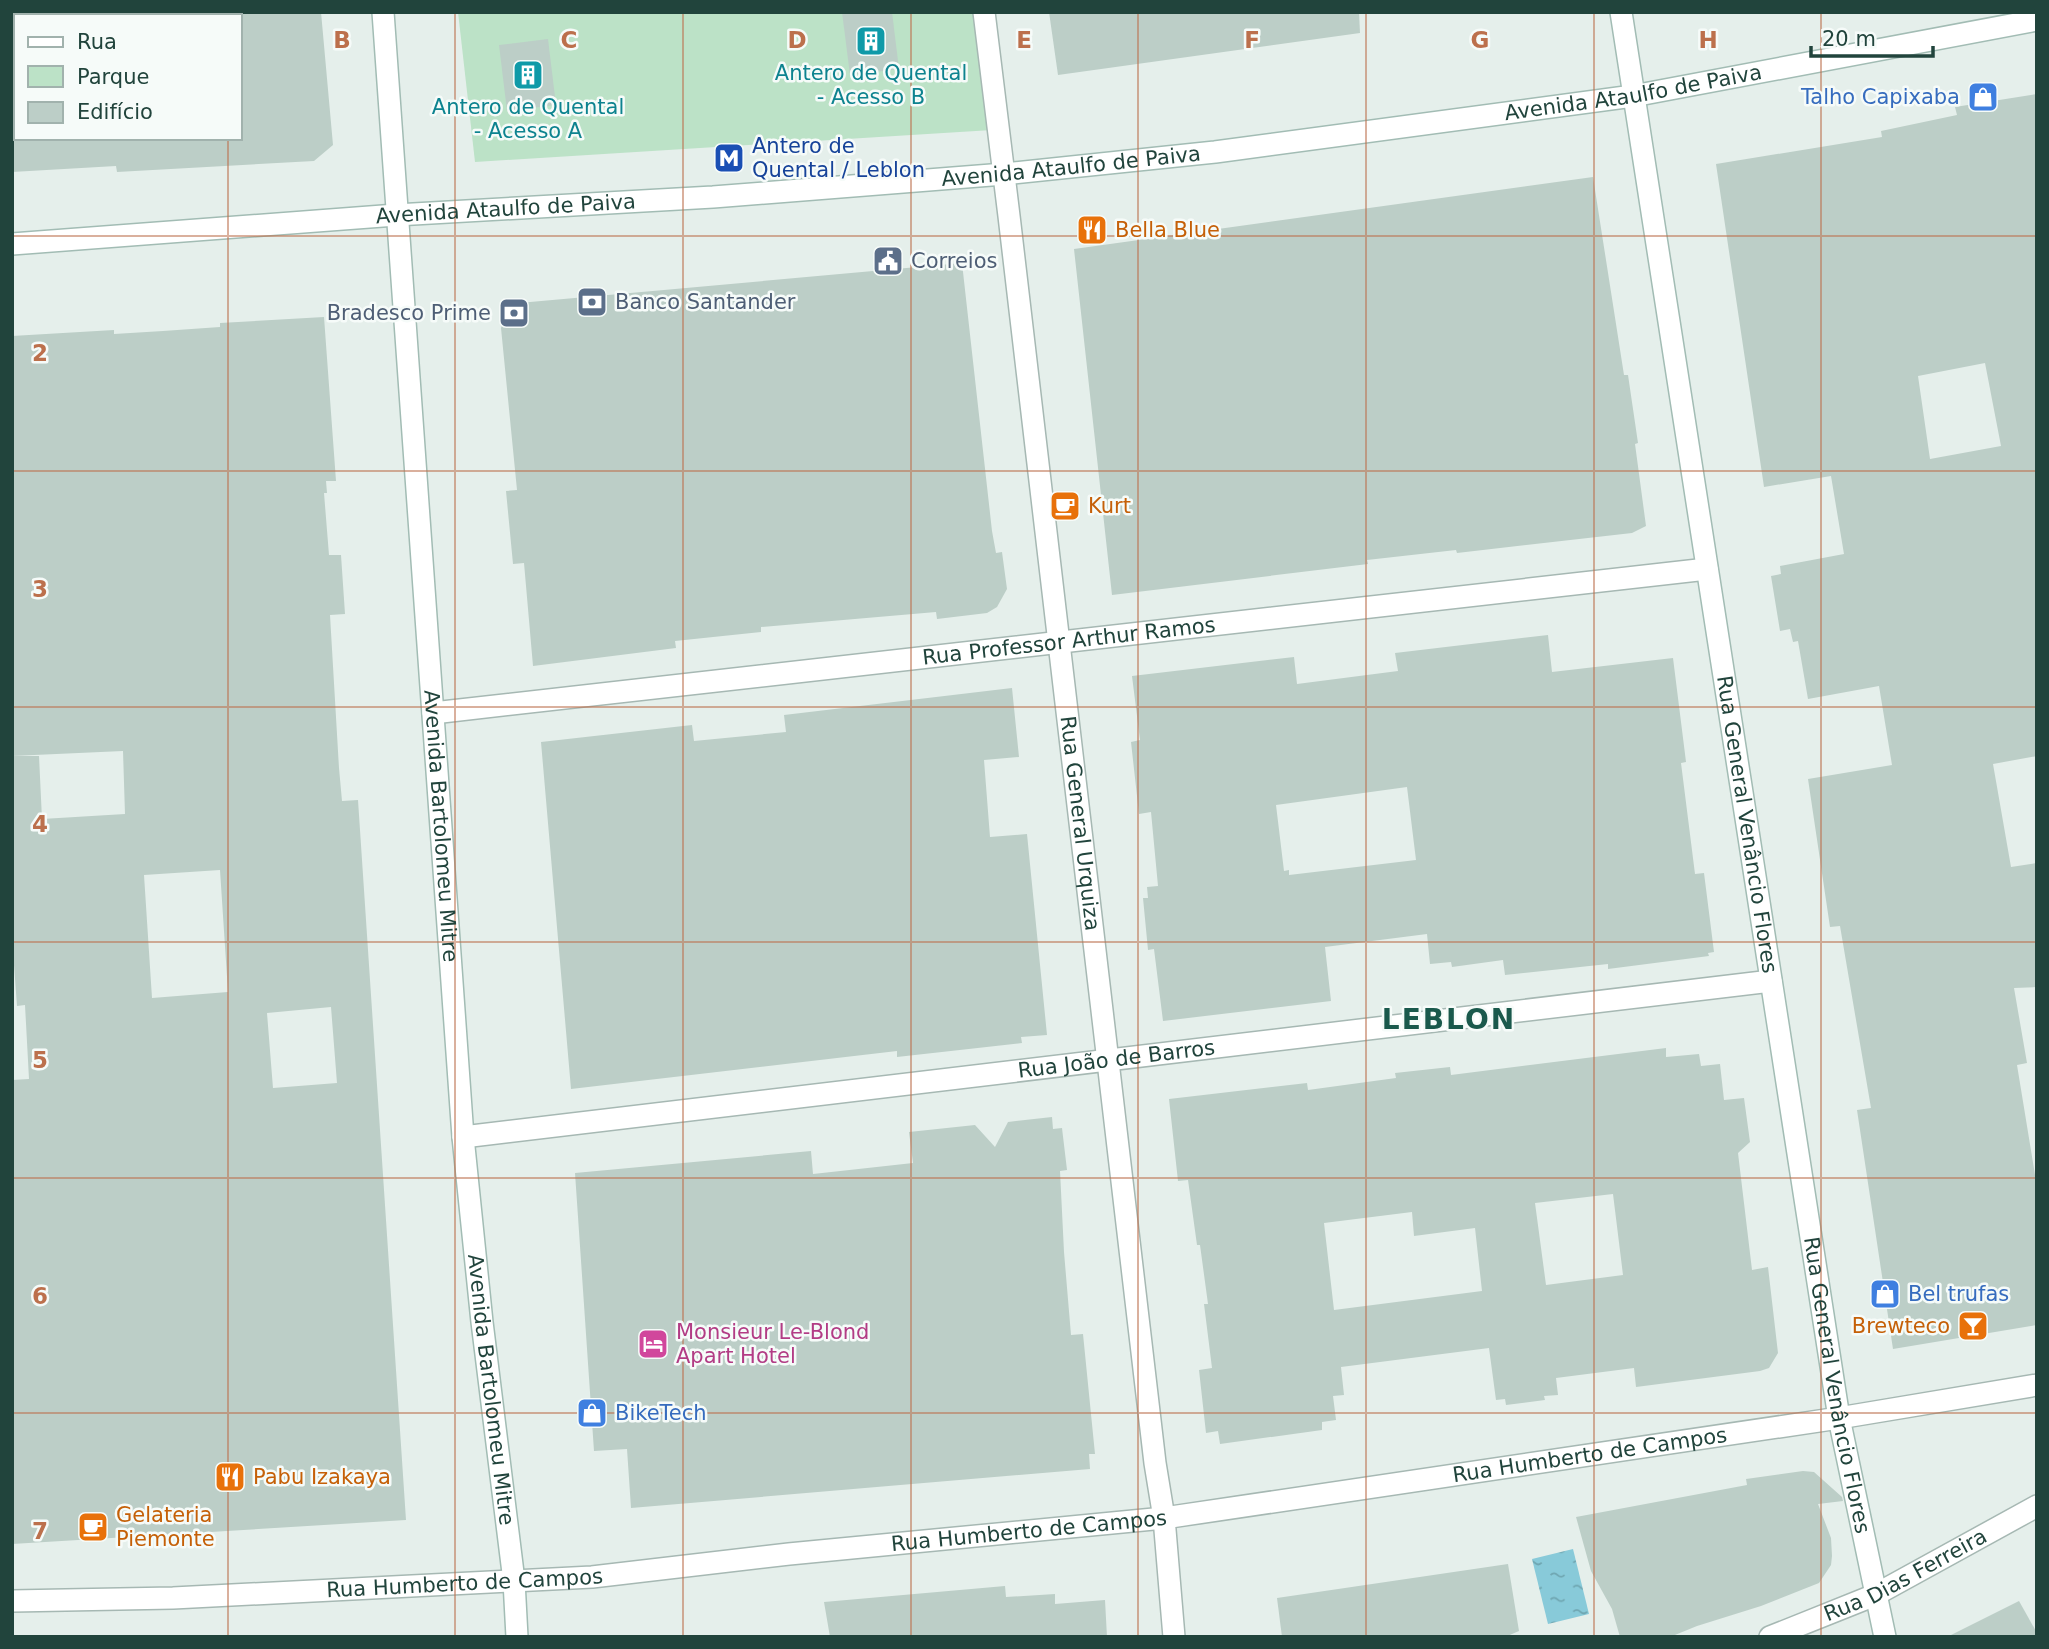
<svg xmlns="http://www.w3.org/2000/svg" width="2049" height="1649" font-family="'DejaVu Sans',sans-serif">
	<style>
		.green { fill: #bce2c7 }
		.water { fill: url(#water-ripples) }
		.building { fill: #bccec7; fill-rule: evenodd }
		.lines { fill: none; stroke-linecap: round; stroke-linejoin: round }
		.street-casing { stroke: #a6b8b3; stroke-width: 24 }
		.secondary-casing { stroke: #a2bcb4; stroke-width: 24 }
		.street { stroke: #fff; stroke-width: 21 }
		.secondary { stroke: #fff; stroke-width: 21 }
		.grid { fill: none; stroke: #bc704c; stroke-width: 2; stroke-opacity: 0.55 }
		.labels { text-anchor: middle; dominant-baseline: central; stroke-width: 5; stroke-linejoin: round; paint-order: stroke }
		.culture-label { font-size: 21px; fill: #0d838f; stroke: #f6fbf9 }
		.street-label { font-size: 21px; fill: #21443c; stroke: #f6fbf9 }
		.shop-label { font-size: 21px; fill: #366cbe; stroke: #f6fbf9; text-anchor: start }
		.transit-label { font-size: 21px; fill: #164399; stroke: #f6fbf9; text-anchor: start }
		.food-label { font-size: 21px; fill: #c56008; stroke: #f6fbf9; text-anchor: start }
		.service-label { font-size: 21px; fill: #4e5e75; stroke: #f6fbf9; text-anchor: start }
		.hotel-label { font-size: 21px; fill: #b23c85; stroke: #f6fbf9; text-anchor: start }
		.district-label { font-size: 28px; font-weight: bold; letter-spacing: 2px; fill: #1a594c; stroke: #f6fbf9 }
		.grid-label { font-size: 23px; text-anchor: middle; font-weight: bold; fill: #bc704c; stroke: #f6fbf9; stroke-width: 5; stroke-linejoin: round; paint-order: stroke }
	</style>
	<defs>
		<pattern id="water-ripples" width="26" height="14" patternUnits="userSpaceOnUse" patternTransform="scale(1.75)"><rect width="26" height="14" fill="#88cad9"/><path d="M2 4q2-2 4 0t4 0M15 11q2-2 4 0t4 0" fill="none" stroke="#6fa6b1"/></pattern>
	</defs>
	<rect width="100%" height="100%" fill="#e5efeb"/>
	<!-- green -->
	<polygon class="green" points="458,12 976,12 992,130 475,162"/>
	<!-- water -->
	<polygon class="water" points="1573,1549 1589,1614 1548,1624 1532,1559"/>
	<!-- building -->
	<g class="building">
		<polygon points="240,12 321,12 333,145 314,161 117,172 116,166 12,172 12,138 240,138"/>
		<polygon points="842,12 892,12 899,69 850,75"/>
		<polygon points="1049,12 1359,12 1360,33 1058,75"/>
		<polygon points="548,39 556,105 507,111 499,45"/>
		<path d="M 2037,94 L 2037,756 L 1993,764 L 2011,867 L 2037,863 L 2037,987 L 2014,988 L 2027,1063 L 2017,1065 L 2037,1187 L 2037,1325 L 1893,1349 L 1857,1110 L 1871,1108 L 1840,926 L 1830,927 L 1808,779 L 1892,765 L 1879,686 L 1808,699 L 1798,641 L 1793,642 L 1790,629 L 1780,631 L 1771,576 L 1781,574 L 1780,566 L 1844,554 L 1831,476 L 1764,487 L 1716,164 L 1882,137 L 1881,131 L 1957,115 L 1955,107 ZM 1985,363 L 2001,446 L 1930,459 L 1918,376 Z"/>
		<polygon points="1593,177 1624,375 1628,375 1638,443 1635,444 1646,526 1632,533 1457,553 1456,550 1367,560 1368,564 1112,595 1074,249"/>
		<polygon points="962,263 992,531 996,553 1002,552 1007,589 997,607 987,613 937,619 936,612 761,627 761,632 675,641 676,648 533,666 524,563 513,564 506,491 517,490 501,328 507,310 519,303"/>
		<path d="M 324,317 L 336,481 L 326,481 L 327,493 L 324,493 L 329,555 L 341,555 L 345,614 L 330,615 L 339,768 L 342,801 L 358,800 L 406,1520 L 12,1544 L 12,1080 L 29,1079 L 25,1005 L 17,1006 L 12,938 L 12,756 L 39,756 L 42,819 L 125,814 L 123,751 L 12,756 L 12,336 L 114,330 L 114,334 L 163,331 L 220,327 L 220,323 ZM 220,870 L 228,992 L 152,998 L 144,875 ZM 331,1007 L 337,1083 L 273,1088 L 267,1013 Z"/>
		<path d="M 1548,635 L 1552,672 L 1673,658 L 1686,762 L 1681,763 L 1695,874 L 1704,873 L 1714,952 L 1708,953 L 1709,956 L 1608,969 L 1608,964 L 1505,975 L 1503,960 L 1452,967 L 1451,962 L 1430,964 L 1427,934 L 1325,947 L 1331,1001 L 1163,1021 L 1154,949 L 1148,950 L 1143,898 L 1148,898 L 1147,887 L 1158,886 L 1151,812 L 1139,814 L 1131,742 L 1140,740 L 1132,676 L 1294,657 L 1297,684 L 1398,671 L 1395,653 ZM 1407,787 L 1416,860 L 1289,875 L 1289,870 L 1284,871 L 1276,805 Z"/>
		<polygon points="1012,688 1019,757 984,760 990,837 1027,834 1047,1035 1021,1037 1022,1043 897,1057 897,1051 571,1089 541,742 692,725 694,741 786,732 784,715"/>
		<path d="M 1666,1048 L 1666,1057 L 1699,1054 L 1701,1066 L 1720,1064 L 1724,1100 L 1744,1098 L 1750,1142 L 1738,1153 L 1752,1270 L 1768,1267 L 1778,1353 L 1769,1368 L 1760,1371 L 1636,1387 L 1634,1368 L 1556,1378 L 1558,1395 L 1544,1396 L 1545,1400 L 1506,1405 L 1505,1399 L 1496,1400 L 1489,1348 L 1341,1367 L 1344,1395 L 1333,1396 L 1336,1420 L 1322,1422 L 1322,1430 L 1220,1444 L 1218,1431 L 1206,1433 L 1199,1370 L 1212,1368 L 1204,1304 L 1208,1304 L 1200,1245 L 1197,1245 L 1188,1180 L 1178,1181 L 1169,1099 L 1307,1083 L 1308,1090 L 1396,1078 L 1395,1073 L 1450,1067 L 1451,1075 ZM 1613,1194 L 1623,1275 L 1546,1285 L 1535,1203 ZM 1412,1212 L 1414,1236 L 1475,1228 L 1482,1291 L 1334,1310 L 1324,1223 Z"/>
		<polygon points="1052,1117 1053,1129 1062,1128 1067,1170 1060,1171 1064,1252 1071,1335 1083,1334 1095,1454 1089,1454 1090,1469 631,1508 627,1449 594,1451 575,1173 811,1151 813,1174 913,1163 909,1132 975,1125 995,1147 1008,1122"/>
		<polygon points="1803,1471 1814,1472 1842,1497 1843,1501 1818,1504 1831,1538 1832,1556 1831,1565 1819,1583 1761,1606 1697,1626 1670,1637 1620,1637 1612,1609 1591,1571 1576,1517 1747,1485 1746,1479"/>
		<polygon points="1508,1564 1519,1631 1505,1637 1282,1637 1277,1598"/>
		<polygon points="1005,1586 1006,1597 1055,1594 1055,1604 1105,1600 1107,1637 830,1637 824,1602"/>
		<polygon points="2019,1601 2037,1633 2037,1637 1947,1637"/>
	</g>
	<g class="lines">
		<!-- street casing -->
		<g class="street-casing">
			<g id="street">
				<path id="s1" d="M 984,12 L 1009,216 L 1155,1463 L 1164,1518 L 1174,1637"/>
				<path id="s2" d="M 433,713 L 1707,569"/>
				<path id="s3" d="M 463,1137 L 1771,981"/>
				<path id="s4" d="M 12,1601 L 173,1598 L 592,1577 L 789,1554 L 1164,1518 L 1839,1418 L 2037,1385"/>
				<path id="s5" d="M 1770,1637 L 1875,1595 L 2037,1506"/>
			</g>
		</g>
		<!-- secondary casing -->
		<g class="secondary-casing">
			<g id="secondary">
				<path id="s6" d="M 383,12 L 463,1137 L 482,1322 L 514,1581 L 517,1637"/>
				<path id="s7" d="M 1621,12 L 1839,1418 L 1885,1637"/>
				<path id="s8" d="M 12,244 L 396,215 L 713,197 L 1004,174 L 1215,152 L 1633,96 L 2037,20"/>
			</g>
		</g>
		<!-- street -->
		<use href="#street" class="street"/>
		<!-- secondary -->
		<use href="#secondary" class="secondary"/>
	</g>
	<!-- grid -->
	<path class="grid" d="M 228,12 L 228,16M 455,12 L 455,1637M 683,12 L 683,1637M 911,12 L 911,1637M 1138,12 L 1138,1637M 1366,12 L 1366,1637M 1594,12 L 1594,1637M 1821,12 L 1821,1637M 228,138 L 228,1637M 12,236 L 2037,236M 12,471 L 2037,471M 12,707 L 2037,707M 12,942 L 2037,942M 12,1178 L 2037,1178M 12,1413 L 2037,1413"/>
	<!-- icons -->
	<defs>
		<g id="building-square" transform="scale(1.575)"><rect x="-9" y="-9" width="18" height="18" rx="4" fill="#0f9aa8" stroke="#f6fbf9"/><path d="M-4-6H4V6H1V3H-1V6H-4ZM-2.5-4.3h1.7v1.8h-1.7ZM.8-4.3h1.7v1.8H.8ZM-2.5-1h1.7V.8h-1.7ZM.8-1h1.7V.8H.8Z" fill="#fff"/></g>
		<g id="shop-square" transform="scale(1.575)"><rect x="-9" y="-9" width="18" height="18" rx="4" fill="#3f7fe0" stroke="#f6fbf9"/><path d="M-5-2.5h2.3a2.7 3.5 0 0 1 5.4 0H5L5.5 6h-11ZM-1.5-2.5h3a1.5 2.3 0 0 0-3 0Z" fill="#fff"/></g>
		<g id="metro-square" transform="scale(1.575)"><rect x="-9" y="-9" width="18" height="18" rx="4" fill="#1a4fb4" stroke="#f6fbf9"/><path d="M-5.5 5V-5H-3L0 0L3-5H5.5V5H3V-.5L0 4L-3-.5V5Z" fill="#fff"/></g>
		<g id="restaurant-square" transform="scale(1.575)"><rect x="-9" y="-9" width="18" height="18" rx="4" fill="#e8710a" stroke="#f6fbf9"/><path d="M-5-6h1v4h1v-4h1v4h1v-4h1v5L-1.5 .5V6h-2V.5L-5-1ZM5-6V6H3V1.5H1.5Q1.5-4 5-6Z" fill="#fff"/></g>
		<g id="civic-square" transform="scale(1.575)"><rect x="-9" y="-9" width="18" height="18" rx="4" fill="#5c6f8a" stroke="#f6fbf9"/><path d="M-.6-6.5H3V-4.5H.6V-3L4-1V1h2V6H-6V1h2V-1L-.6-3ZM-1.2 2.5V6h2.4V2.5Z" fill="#fff"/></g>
		<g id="bank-square" transform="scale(1.575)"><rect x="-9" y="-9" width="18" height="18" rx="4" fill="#5c6f8a" stroke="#f6fbf9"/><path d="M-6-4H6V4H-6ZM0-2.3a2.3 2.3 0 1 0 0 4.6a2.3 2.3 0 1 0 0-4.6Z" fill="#fff"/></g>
		<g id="cafe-square" transform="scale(1.575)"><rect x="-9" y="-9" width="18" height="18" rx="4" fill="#e8710a" stroke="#f6fbf9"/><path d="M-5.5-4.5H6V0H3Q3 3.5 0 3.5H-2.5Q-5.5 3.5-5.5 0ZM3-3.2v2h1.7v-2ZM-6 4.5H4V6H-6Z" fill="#fff"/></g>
		<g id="bar-square" transform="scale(1.575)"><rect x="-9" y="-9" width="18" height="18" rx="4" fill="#e8710a" stroke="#f6fbf9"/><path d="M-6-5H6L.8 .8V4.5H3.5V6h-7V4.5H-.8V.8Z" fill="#fff"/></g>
		<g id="hotel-square" transform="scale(1.575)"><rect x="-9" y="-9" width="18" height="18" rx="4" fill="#d1479c" stroke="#f6fbf9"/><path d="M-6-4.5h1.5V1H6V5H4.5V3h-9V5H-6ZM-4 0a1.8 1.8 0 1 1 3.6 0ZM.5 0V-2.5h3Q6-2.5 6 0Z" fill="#fff"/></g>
	</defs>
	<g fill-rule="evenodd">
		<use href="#building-square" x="871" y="41"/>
		<use href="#building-square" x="528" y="75"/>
		<use href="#shop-square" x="1983" y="97"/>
		<use href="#metro-square" x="729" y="158"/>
		<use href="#restaurant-square" x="1092" y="230"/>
		<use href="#civic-square" x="888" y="261"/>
		<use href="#bank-square" x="592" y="302"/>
		<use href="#bank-square" x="514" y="313"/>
		<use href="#cafe-square" x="1065" y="506"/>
		<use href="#shop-square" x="1885" y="1294"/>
		<use href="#bar-square" x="1973" y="1326"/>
		<use href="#hotel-square" x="653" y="1344"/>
		<use href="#shop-square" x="592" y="1413"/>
		<use href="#restaurant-square" x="230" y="1477"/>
		<use href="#cafe-square" x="93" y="1527"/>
	</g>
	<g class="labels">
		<!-- culture labels -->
		<g class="culture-label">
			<text x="871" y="73">Antero de Quental<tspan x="871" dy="24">- Acesso B</tspan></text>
			<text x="528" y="107">Antero de Quental<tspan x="528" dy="24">- Acesso A</tspan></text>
		</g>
		<!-- street labels -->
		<g class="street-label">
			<text stroke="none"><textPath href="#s8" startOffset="1629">Avenida Ataulfo de Paiva</textPath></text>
			<text stroke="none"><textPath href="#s8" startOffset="1062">Avenida Ataulfo de Paiva</textPath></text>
			<text stroke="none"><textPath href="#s8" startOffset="495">Avenida Ataulfo de Paiva</textPath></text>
			<text stroke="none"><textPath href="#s2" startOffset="640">Rua Professor Arthur Ramos</textPath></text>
			<text stroke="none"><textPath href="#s1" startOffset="817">Rua General Urquiza</textPath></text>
			<text stroke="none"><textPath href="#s6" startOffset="816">Avenida Bartolomeu Mitre</textPath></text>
			<text stroke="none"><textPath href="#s7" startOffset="822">Rua General Venâncio Flores</textPath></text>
			<text stroke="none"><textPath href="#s3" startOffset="658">Rua João de Barros</textPath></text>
			<text stroke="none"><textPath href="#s7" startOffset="1390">Rua General Venâncio Flores</textPath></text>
			<text stroke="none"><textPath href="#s6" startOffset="1382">Avenida Bartolomeu Mitre</textPath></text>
			<text stroke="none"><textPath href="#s4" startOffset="1586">Rua Humberto de Campos</textPath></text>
			<text stroke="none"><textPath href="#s4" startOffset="1020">Rua Humberto de Campos</textPath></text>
			<text stroke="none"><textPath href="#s5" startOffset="149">Rua Dias Ferreira</textPath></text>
			<text stroke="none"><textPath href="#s4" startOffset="453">Rua Humberto de Campos</textPath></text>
		</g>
		<!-- shop labels -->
		<g class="shop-label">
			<text x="1960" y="97" text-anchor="end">Talho Capixaba</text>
			<text x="1908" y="1294">Bel trufas</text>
			<text x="615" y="1413">BikeTech</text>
		</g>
		<!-- transit labels -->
		<g class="transit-label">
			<text x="752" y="146">Antero de<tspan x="752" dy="24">Quental / Leblon</tspan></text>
		</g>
		<!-- food labels -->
		<g class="food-label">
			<text x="1115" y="230">Bella Blue</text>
			<text x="1088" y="506">Kurt</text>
			<text x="1950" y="1326" text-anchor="end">Brewteco</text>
			<text x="253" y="1477">Pabu Izakaya</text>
			<text x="116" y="1515">Gelateria<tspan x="116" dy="24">Piemonte</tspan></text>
		</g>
		<!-- service labels -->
		<g class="service-label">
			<text x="911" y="261">Correios</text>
			<text x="615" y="302">Banco Santander</text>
			<text x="491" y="313" text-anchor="end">Bradesco Prime</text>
		</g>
		<!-- hotel labels -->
		<g class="hotel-label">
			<text x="676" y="1332">Monsieur Le-Blond<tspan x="676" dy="24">Apart Hotel</tspan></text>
		</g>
		<!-- district labels -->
		<g class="district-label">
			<text x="1449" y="1019">LEBLON</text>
		</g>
	</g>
	<g class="grid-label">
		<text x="342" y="48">B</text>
		<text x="569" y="48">C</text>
		<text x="797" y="48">D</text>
		<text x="1024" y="48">E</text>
		<text x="1252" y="48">F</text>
		<text x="1480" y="48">G</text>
		<text x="1708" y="48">H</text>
		<text x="40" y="361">2</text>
		<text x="40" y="597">3</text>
		<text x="40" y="832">4</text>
		<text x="40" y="1068">5</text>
		<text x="40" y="1304">6</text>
		<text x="40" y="1539">7</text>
	</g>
	<!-- border -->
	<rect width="2049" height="1649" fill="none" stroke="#21443c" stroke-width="28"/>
	<!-- legend -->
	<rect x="14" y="14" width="228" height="126" fill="#f6fbf9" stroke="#a1b2ad" stroke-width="2"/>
	<rect x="28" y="37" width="35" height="10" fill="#ffffff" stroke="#a1b2ad" stroke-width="2"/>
	<text x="77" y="49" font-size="21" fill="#21443c">Rua</text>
	<rect x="28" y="66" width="35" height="21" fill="#bce2c7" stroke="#a1b2ad" stroke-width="2"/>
	<text x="77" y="84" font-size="21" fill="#21443c">Parque</text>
	<rect x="28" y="102" width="35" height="21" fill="#bccec7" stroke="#a1b2ad" stroke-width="2"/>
	<text x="77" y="119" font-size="21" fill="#21443c">Edifício</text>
	<!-- scale -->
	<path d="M1811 46v10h122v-10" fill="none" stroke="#21443c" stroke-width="3.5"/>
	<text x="1822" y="46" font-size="21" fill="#21443c" stroke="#f6fbf9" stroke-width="5" paint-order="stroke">20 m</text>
</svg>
